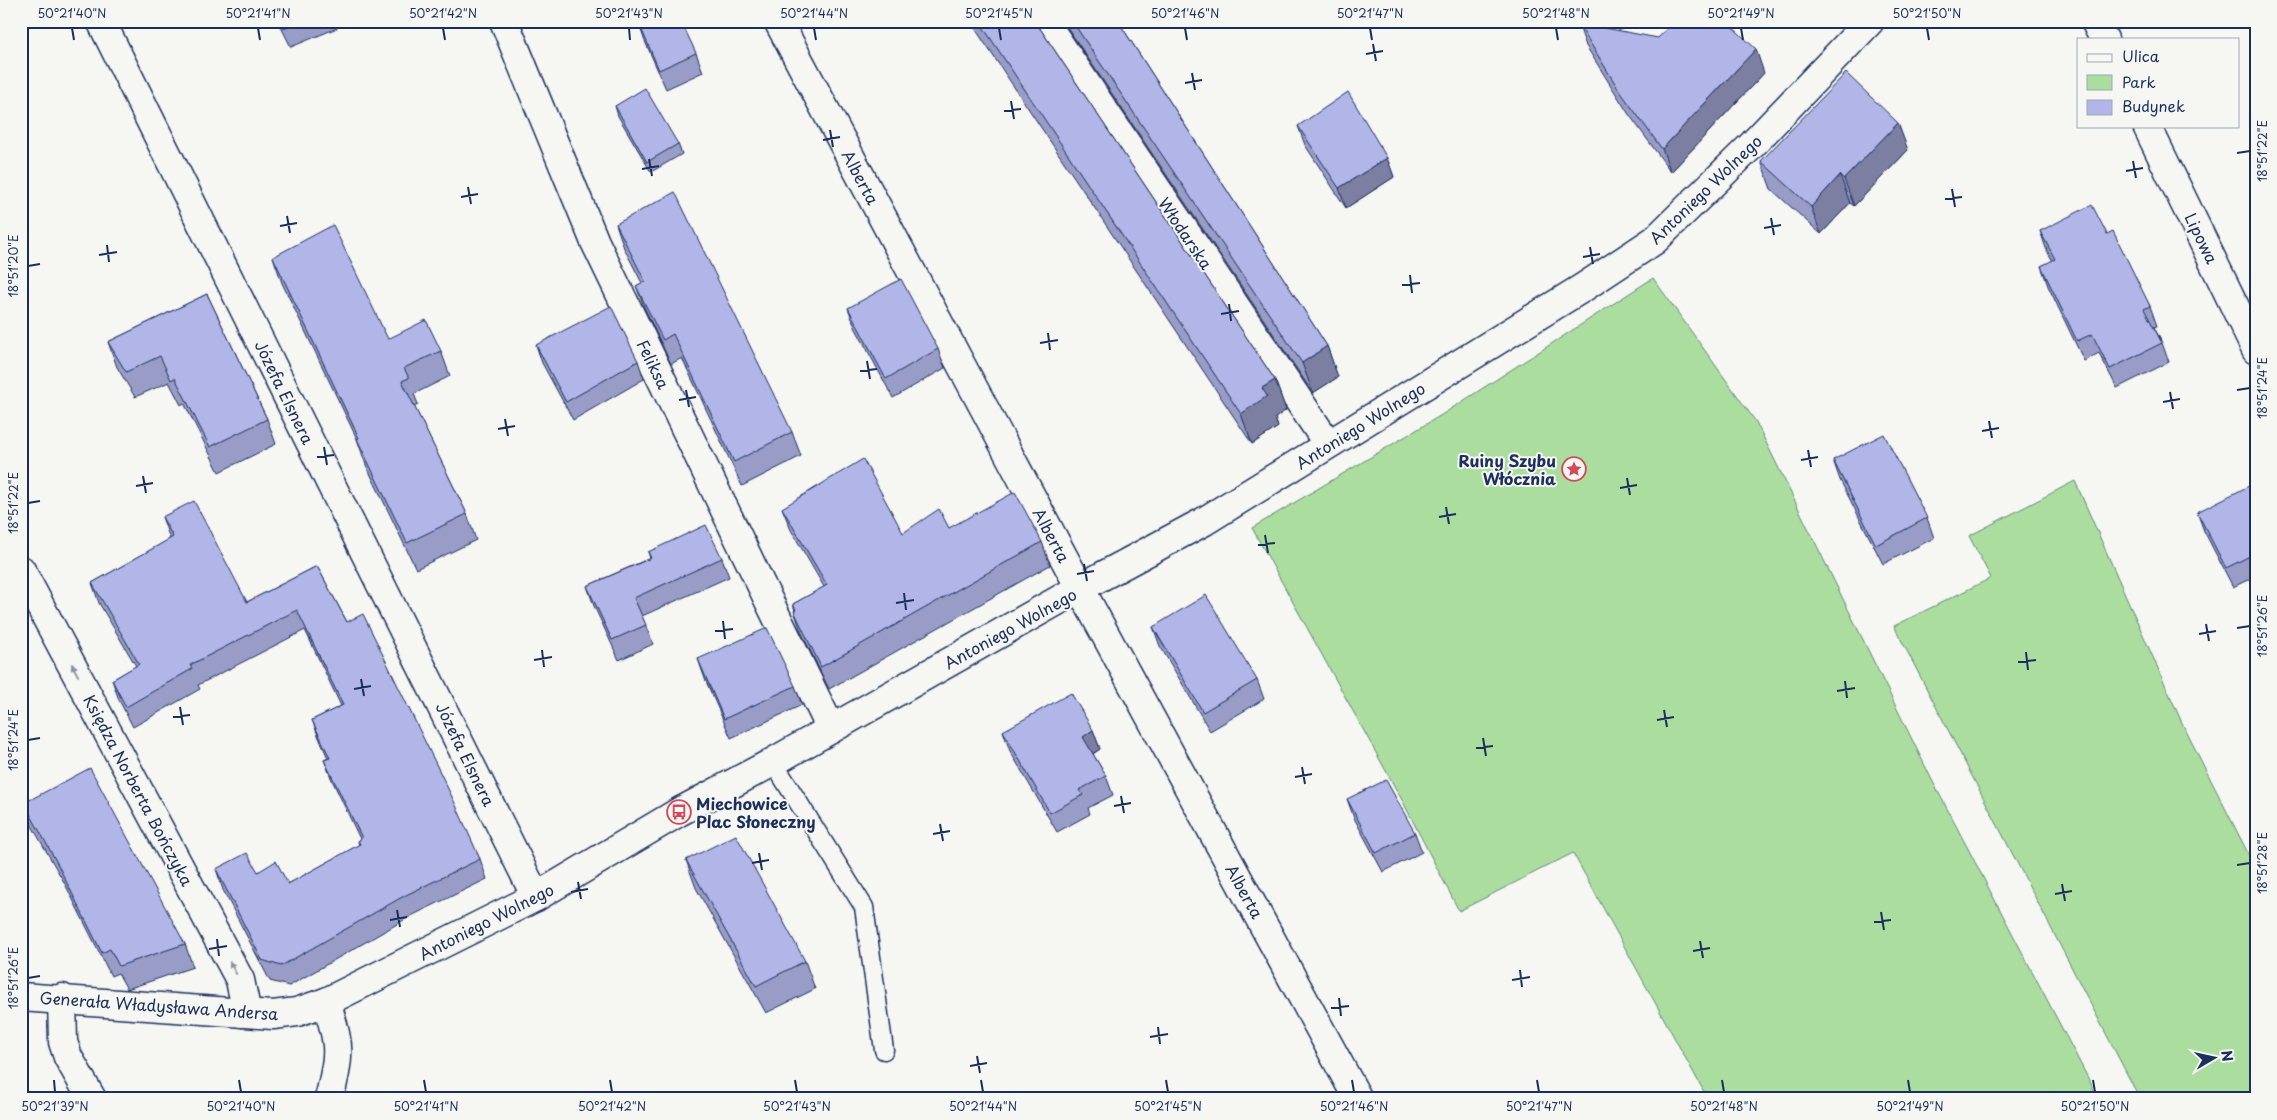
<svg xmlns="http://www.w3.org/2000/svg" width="2277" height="1120" font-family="'Playpen Sans',sans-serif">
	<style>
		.green { fill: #abdd9e; stroke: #63867e }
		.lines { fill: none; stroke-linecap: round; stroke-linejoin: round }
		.lane-casing { stroke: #1b2f5e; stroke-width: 21 }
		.street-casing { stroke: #1b2f5e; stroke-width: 31 }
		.lane { stroke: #f6f6f2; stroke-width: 18 }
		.street { stroke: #f6f6f2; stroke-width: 28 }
		.wall { fill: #999cc7; stroke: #1b2f5e }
		.shaded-wall { fill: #7d7fa2; stroke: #1b2f5e }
		.building { fill: #b2b5e7; stroke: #1b2f5e }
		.oneway { fill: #8892a8 }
		.ticks { fill: none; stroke: #1b2f5e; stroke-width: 2 }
		.labels { text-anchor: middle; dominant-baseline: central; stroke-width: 4; stroke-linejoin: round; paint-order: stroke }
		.street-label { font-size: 16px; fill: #1b2f5e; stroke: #f6f6f2 }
		.poi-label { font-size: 16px; font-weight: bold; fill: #1b2f5e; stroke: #f6f6f2; text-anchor: end }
		.neatline { fill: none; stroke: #1b2f5e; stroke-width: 2 }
		.ticks-label { font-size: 12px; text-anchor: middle; fill: #1b2f5e }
	</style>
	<rect width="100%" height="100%" fill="#f6f6f2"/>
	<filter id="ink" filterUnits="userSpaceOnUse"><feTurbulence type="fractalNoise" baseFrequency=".02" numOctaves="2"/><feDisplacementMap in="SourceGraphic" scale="10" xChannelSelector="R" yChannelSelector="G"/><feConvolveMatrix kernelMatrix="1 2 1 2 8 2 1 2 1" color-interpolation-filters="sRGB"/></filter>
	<g filter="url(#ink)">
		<!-- green -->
		<g class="green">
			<polygon points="1653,278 1756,422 1931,778 2099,1099 1708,1099 1573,853 1459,911 1402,800 1252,528 1443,414"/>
			<polygon points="2075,481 2183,725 2256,869 2256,1099 2140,1099 1894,626 1991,578 1969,536"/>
		</g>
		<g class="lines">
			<!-- lane casing -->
			<g class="lane-casing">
				<polyline id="lane" points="773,762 864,907 884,1050"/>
			</g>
			<!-- street casing -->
			<g class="street-casing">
				<g id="street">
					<polyline points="101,21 536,897"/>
					<polyline points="504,21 595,242 831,729"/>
					<polyline points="778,21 1080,588 1358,1099"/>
					<polyline points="1044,21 1328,444"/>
					<polyline points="2095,21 2104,39"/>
					<polyline points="2147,126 2256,350"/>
					<polyline points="21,570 240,980 246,1009 242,1013"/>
					<polyline points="21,997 273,1015 297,1012 326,1002 536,897 679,812 773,762 1080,588 1203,522 1584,287 1655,240 1752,145 1870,21"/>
					<polyline points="62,998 63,1042 68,1057 92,1099"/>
					<path d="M 326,1002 C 341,1045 340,1055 329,1099"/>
				</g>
			</g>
			<!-- lane -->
			<use href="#lane" class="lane"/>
			<!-- street -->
			<use href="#street" class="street"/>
		</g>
		<!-- wall -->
		<g class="wall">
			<polygon points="278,21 335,21 337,28 291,47"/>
			<polygon points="638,21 696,53 703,72 666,89 644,39"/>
			<polygon points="970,21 1035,21 1275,380 1286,410 1275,418 1278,427 1252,444"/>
			<polygon points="1063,21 1118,21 1327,346 1338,377 1313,393"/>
			<polygon points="1578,23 1764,73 1671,172 1628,113 1586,46"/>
			<polygon points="615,106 678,144 682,154 651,172 618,116"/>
			<polygon points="1298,126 1387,158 1394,177 1346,208 1305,145"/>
			<polygon points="1908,150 1854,206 1850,203 1821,234 1771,189 1761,161"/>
			<polygon points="21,158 30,184 21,187"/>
			<polygon points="616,224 792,432 801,456 742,486 682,358 671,364 645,309 636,286 642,283 624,248"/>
			<polygon points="2040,231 2107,234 2150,306 2157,326 2154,327 2162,343 2169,362 2117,388 2099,353 2084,361 2048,286 2041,266 2053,261 2047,251"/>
			<polygon points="273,257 388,339 441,351 450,376 414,394 418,404 414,406 467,514 476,540 416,569 366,465 357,439 282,283"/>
			<polygon points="207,294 267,419 276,444 219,472 184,403 181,405 169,382 135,397 117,367 108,342"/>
			<polygon points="848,308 938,349 945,368 893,398 855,327"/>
			<polygon points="536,345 638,361 644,379 573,420 542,363"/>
			<polygon points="1833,460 1927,518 1934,538 1883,564 1840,480"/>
			<polygon points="2256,490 2256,576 2233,587 2204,531 2197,512"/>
			<polygon points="782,508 903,533 949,528 1042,542 1050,565 829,689 802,634 794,611 795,611 793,604 824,587 791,530"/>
			<polygon points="162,517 247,602 317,566 347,622 480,859 487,879 411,916 289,986 270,981 223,890 216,869 258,872 288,884 359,845 358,841 360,839 332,780 324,760 328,758 320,740 312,720 341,706 305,630 198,685 200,689 133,727 119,700 112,680 136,666 99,603 92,583 170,539"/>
			<polygon points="648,552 722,558 729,577 642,616 653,644 619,660 594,606 587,586 650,558"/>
			<polygon points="1153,627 1257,680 1264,699 1210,731 1160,646"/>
			<polygon points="698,659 795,686 802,705 731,738 705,679"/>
			<polygon points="1093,730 1100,749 1093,754 1106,776 1113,795 1088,808 1090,814 1057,832 1010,751 1003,731"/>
			<polygon points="1347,799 1415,833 1422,852 1383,872 1354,818"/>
			<polygon points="24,803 185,944 193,967 127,989 118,973 111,976 65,884 32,826"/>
			<polygon points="686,860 805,961 815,989 766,1013 696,888"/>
		</g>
		<!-- shaded-wall -->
		<g class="shaded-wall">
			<polygon points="1756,49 1764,73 1671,172 1662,149"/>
			<polygon points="1898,123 1908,150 1854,206 1844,179"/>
			<polygon points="21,158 30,184 21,160"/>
			<polygon points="1387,158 1394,177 1346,208 1339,188"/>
			<polygon points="1840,175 1850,203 1821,234 1811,207"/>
			<polygon points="1327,346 1338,377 1313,393 1302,363"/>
			<polygon points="1275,380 1286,410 1275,418 1278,427 1252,444 1241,414 1262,388"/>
			<polygon points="1093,730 1100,749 1089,756 1083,737"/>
		</g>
		<!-- building -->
		<g class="building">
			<polygon points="281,21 300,21 284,28"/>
			<polygon points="638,21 681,21 696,53 659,70"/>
			<polygon points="979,21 1035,21 1275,380 1262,388 1267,396 1241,414"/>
			<polygon points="1072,21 1118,21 1327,346 1302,363"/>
			<polygon points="1674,21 1726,21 1756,49 1662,149 1619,90 1578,23 1658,38"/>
			<polygon points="1846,73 1898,123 1844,179 1840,175 1811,207 1761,161"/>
			<polygon points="645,88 678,144 647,162 615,106"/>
			<polygon points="1348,92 1387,158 1339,188 1298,126"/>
			<polygon points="21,160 24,169 21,170"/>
			<polygon points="675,192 792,432 734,462 673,334 663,340 636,286 645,281 616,224"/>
			<polygon points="2092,205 2107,234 2113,231 2150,306 2144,309 2162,343 2110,369 2092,334 2077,341 2041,266 2055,259 2040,231"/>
			<polygon points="333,225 388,339 426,320 441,351 404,368 409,378 402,381 467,514 407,543 357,439 359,438 273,257"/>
			<polygon points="901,279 938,349 886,379 848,308"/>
			<polygon points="207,294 267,419 210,447 175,378 171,380 160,356 126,372 108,342"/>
			<polygon points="611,306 638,361 566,402 536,345"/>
			<polygon points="1884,434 1927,518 1876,545 1833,460"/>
			<polygon points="863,459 903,533 939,509 949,528 1015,492 1042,542 821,667 794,611 796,610 793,604 827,585 782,508"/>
			<polygon points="2253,484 2256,490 2256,553 2226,568 2197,512"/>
			<polygon points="194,501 247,602 317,566 347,622 363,614 454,801 480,859 404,896 281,966 262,960 216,869 247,853 258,872 276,861 288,884 360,844 358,841 362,838 324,760 330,758 312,720 343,705 297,610 190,665 192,669 126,707 112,680 139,664 92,583 173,537 162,517"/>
			<polygon points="706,525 722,558 634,598 646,625 612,640 587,586 651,558 648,552"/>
			<polygon points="1206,595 1257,680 1203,712 1153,627"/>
			<polygon points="767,628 795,686 724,719 698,659"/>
			<polygon points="1071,693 1093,730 1083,737 1106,776 1079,790 1083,795 1050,813 1003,731"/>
			<polygon points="90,768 185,944 119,966 110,949 102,953 56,861 24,803"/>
			<polygon points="1386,780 1415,833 1376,853 1347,799"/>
			<polygon points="736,835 805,961 756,986 686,860"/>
			<polygon points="1284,1096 1286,1099 1279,1099"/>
		</g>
		<!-- one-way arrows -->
		<defs><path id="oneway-solid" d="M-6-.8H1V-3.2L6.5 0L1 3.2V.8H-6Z" transform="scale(1.25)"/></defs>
		<g class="oneway">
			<use href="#oneway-solid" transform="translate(75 670) rotate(-118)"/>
			<use href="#oneway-solid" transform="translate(233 968) rotate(-118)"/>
		</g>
	</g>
	<!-- ticks -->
	<path class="ticks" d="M 72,28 L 74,40M 258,28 L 260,40M 443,28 L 445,40M 629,28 L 630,40M 814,28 L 816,40M 999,28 L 1001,40M 1185,28 L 1187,40M 1370,28 L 1372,40M 1556,28 L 1558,40M 1741,28 L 1743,40M 1927,28 L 1929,40M 1373,44 L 1376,61M 1366,54 L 1383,51M 1192,73 L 1195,90M 1185,83 L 1202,80M 1011,101 L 1014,119M 1004,111 L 1021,109M 830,130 L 833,147M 823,140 L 840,137M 2237,153 L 2250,151M 649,159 L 652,176M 2133,161 L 2136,178M 642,169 L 659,166M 2126,171 L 2143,168M 468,187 L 471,204M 1952,189 L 1955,207M 461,197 L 478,194M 1945,199 L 1962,197M 287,216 L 290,233M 1771,218 L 1774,235M 280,226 L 297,223M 1764,228 L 1781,225M 107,245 L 109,262M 1590,247 L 1593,264M 99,255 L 117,252M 1583,257 L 1600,254M 28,266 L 40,264M 1410,275 L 1412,293M 1402,285 L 1420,283M 1229,304 L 1231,321M 1221,314 L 1239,311M 1048,333 L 1050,350M 1040,343 L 1058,340M 867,361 L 870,379M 860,371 L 877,369M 686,390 L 689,407M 2237,390 L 2250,388M 2170,392 L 2173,409M 679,400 L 696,397M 2163,402 L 2180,399M 505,419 L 508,436M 1989,421 L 1992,438M 498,429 L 515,426M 1982,431 L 1999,428M 324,447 L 327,465M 1808,450 L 1811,467M 317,457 L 334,455M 1801,460 L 1818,457M 143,476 L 146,493M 1627,478 L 1630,495M 136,486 L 153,483M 1620,488 L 1637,485M 28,503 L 40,501M 1446,507 L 1449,524M 1439,517 L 1456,514M 1265,535 L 1268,553M 1258,545 L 1275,543M 1084,564 L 1087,581M 1077,574 L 1094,571M 904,593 L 906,610M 896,603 L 914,600M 723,621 L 725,639M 2206,624 L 2209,641M 2237,628 L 2250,626M 715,631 L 733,629M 2199,634 L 2216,631M 542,650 L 544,667M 2026,652 L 2028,670M 534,660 L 552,657M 2018,662 L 2036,660M 361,679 L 364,696M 1845,681 L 1847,698M 354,689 L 371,686M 1837,691 L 1855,688M 180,707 L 183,725M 1664,710 L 1667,727M 173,717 L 190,715M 1657,720 L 1674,717M 1483,738 L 1486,756M 28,740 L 40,738M 1476,748 L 1493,746M 1302,767 L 1305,784M 1295,777 L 1312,774M 1121,796 L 1124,813M 1114,806 L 1131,803M 940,824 L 943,841M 933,834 L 950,831M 759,853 L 762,870M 752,863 L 769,860M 2237,865 L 2250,863M 578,882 L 581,899M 2062,884 L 2065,901M 571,892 L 588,889M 2055,894 L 2072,891M 397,910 L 400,927M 1881,912 L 1884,930M 390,920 L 407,917M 1874,922 L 1891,920M 217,939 L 219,956M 1700,941 L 1703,958M 209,949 L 227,946M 1693,951 L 1710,948M 1520,970 L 1522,987M 28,978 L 40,976M 1512,980 L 1530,977M 1339,998 L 1341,1016M 1331,1008 L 1349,1006M 1158,1027 L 1160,1044M 1150,1037 L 1168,1034M 977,1056 L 980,1073M 970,1066 L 987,1063M 54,1080 L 55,1092M 239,1080 L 241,1092M 424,1080 L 426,1092M 610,1080 L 612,1092M 795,1080 L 797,1092M 981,1080 L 983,1092M 1166,1080 L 1168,1092M 1352,1080 L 1354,1092M 1537,1080 L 1539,1092M 1722,1080 L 1724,1092M 1908,1080 L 1910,1092M 2093,1080 L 2095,1092"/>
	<!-- icons -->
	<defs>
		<g id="sight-ring" transform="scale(1.25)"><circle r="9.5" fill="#f6f6f2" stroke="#d1495b" stroke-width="1.5"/><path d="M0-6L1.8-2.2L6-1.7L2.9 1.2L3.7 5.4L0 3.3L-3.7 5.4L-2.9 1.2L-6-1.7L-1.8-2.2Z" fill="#d1495b"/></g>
		<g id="bus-ring" transform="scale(1.25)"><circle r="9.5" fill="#f6f6f2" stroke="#d1495b" stroke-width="1.5"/><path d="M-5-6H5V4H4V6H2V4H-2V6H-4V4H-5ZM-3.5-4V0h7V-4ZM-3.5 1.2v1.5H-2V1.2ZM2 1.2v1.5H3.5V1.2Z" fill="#d1495b"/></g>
	</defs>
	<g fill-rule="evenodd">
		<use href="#sight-ring" x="1574" y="469"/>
		<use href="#bus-ring" x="679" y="812"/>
	</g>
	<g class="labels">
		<!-- street labels -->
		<g class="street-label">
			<text transform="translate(861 177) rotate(62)">Alberta</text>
			<text transform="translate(1705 189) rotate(-44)">Antoniego Wolnego</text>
			<text transform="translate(1186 233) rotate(56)">Włodarska</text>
			<text transform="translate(2202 238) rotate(64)">Lipowa</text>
			<text transform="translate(654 364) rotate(64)">Feliksa</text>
			<text transform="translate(285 392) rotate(64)">Józefa Elsnera</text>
			<text transform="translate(1360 425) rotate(-32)">Antoniego Wolnego</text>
			<text transform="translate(1052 535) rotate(62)">Alberta</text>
			<text transform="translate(1010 628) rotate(-29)">Antoniego Wolnego</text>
			<text transform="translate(466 754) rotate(64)">Józefa Elsnera</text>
			<text transform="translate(139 790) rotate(62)">Księdza Norberta Bończyka</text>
			<text transform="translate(1245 891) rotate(61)">Alberta</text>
			<text transform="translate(486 921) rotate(-27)">Antoniego Wolnego</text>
			<text transform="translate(159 1005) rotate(4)">Generała Władysława Andersa</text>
		</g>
		<!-- poi labels -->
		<g class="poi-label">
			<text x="1556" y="460">Ruiny Szybu<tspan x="1556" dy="18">Włócznia</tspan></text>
			<text x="696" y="803" text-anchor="start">Miechowice<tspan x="696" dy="18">Plac Słoneczny</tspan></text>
		</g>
	</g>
	<!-- margin -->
	<rect width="2277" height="1120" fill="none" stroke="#f6f6f2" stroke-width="55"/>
	<!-- legend -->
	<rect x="2077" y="38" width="162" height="90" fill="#f6f6f2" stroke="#9ea6b7"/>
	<rect x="2087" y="54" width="25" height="8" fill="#f6f6f2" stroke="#9ea6b7"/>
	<text x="2122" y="62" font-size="15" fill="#1b2f5e">Ulica</text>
	<rect x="2087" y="75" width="25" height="15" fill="#abdd9e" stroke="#9ea6b7"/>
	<text x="2122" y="88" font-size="15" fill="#1b2f5e">Park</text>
	<rect x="2087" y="100" width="25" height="15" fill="#b2b5e7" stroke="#9ea6b7"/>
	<text x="2122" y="112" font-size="15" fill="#1b2f5e">Budynek</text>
	<!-- north arrow -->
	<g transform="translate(2214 1058) rotate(81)" stroke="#f6f6f2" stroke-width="4" paint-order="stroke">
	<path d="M0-4L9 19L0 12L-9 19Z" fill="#1b2f5e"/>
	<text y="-8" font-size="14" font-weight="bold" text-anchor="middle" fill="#1b2f5e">N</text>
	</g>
	<rect x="28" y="28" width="2222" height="1064" class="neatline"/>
	<g class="ticks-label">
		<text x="72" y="18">50°21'40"N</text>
		<text x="258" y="18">50°21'41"N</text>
		<text x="443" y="18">50°21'42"N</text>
		<text x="629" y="18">50°21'43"N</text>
		<text x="814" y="18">50°21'44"N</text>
		<text x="999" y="18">50°21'45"N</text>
		<text x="1185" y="18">50°21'46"N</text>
		<text x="1370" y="18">50°21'47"N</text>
		<text x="1556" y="18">50°21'48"N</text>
		<text x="1741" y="18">50°21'49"N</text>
		<text x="1927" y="18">50°21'50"N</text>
		<text transform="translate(2263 151) rotate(-90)" y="4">18°51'22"E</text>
		<text transform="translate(14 266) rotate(-90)" y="4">18°51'20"E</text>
		<text transform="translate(2263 388) rotate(-90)" y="4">18°51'24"E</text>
		<text transform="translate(14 503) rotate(-90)" y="4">18°51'22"E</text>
		<text transform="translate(2263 626) rotate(-90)" y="4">18°51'26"E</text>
		<text transform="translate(14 740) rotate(-90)" y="4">18°51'24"E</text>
		<text transform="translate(2263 863) rotate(-90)" y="4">18°51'28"E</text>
		<text transform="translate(14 978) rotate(-90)" y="4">18°51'26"E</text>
		<text x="55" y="1111">50°21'39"N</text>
		<text x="241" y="1111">50°21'40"N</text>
		<text x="426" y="1111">50°21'41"N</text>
		<text x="612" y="1111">50°21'42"N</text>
		<text x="797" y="1111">50°21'43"N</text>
		<text x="983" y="1111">50°21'44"N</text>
		<text x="1168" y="1111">50°21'45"N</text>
		<text x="1354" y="1111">50°21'46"N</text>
		<text x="1539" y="1111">50°21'47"N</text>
		<text x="1724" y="1111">50°21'48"N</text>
		<text x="1910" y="1111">50°21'49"N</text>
		<text x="2095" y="1111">50°21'50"N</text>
	</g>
</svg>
